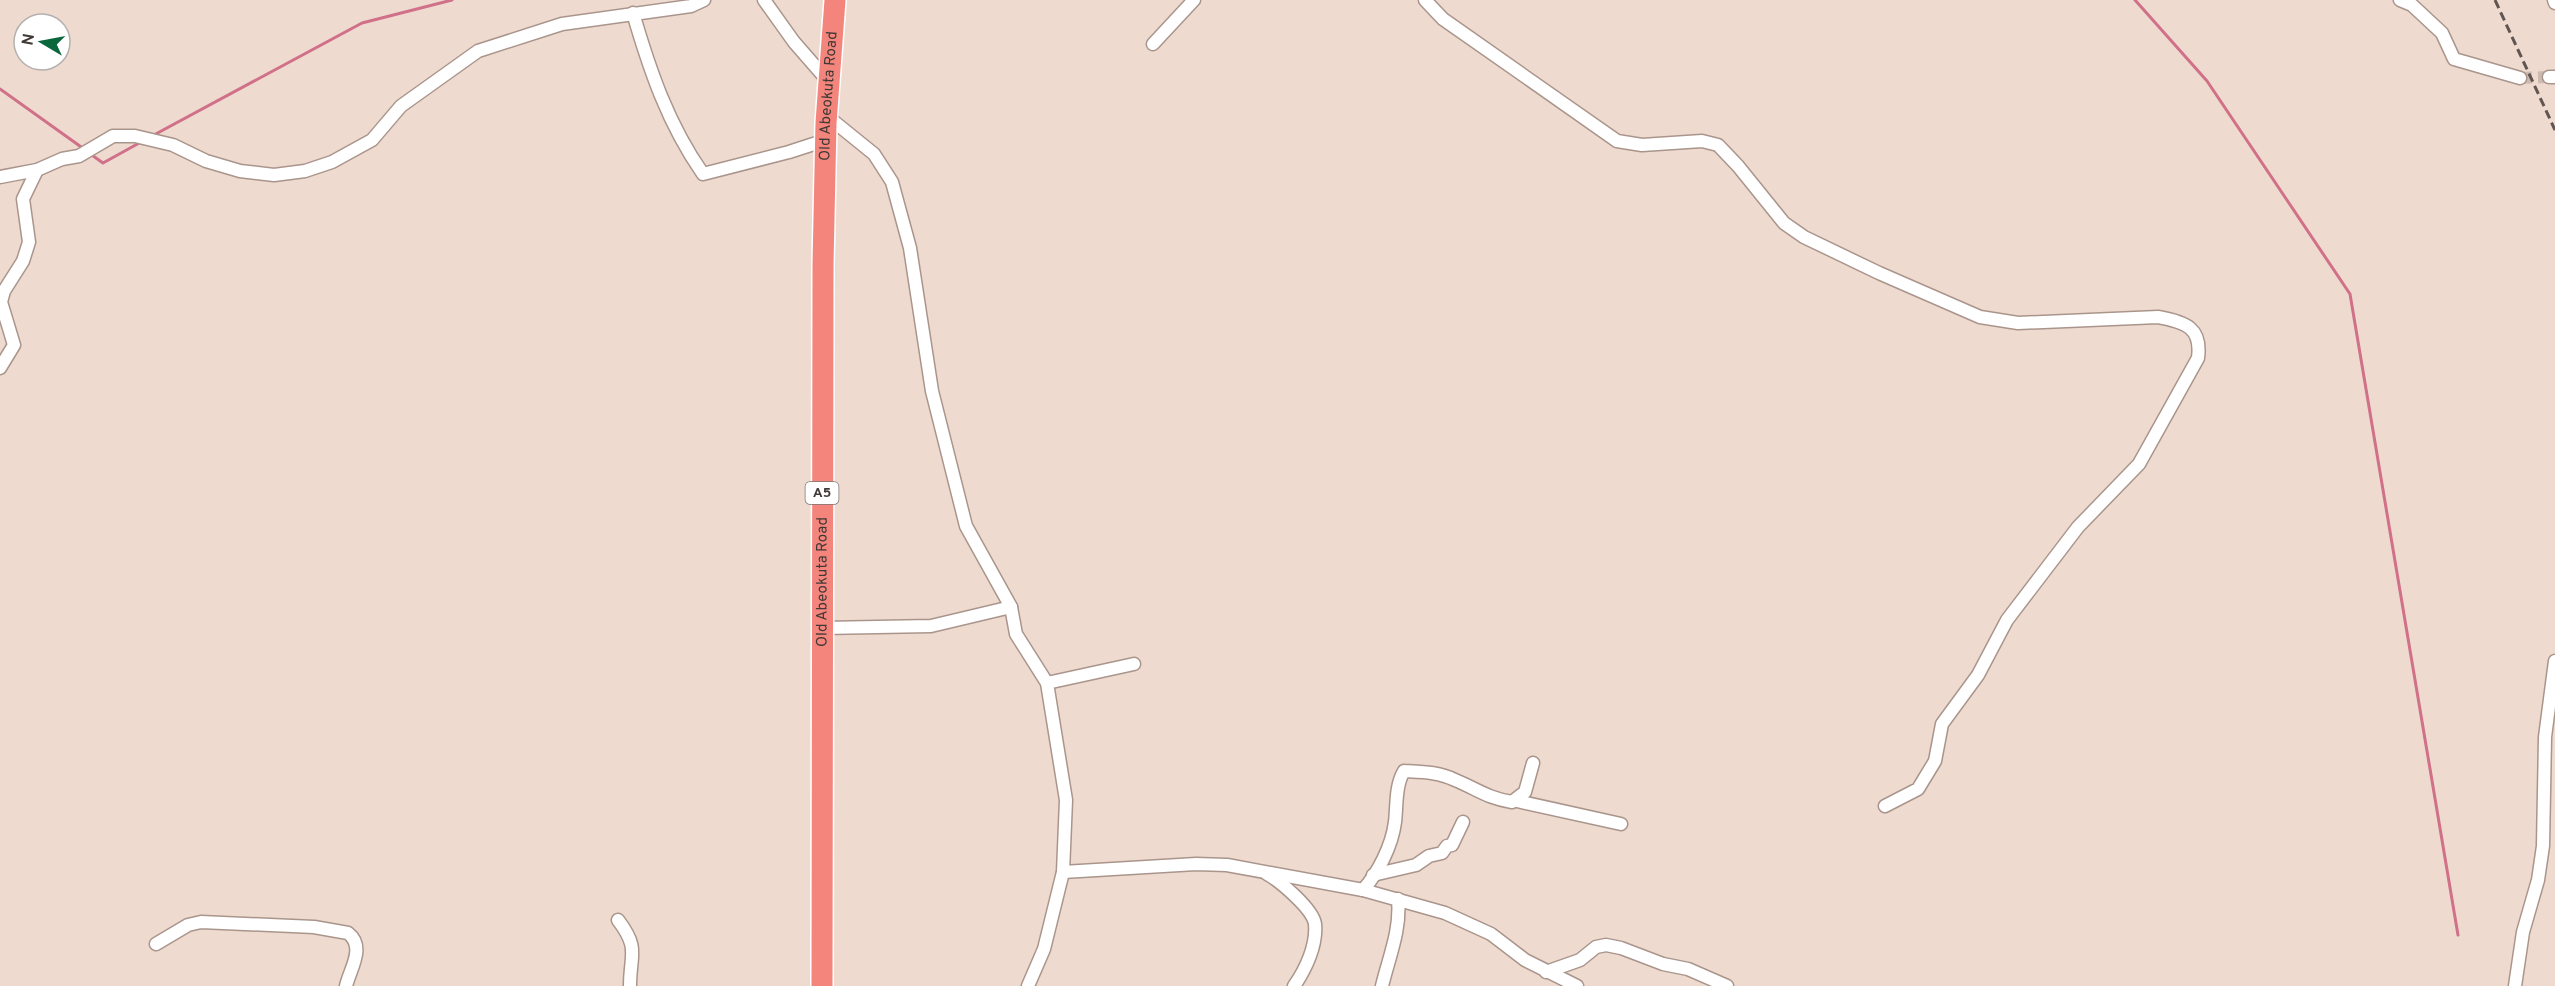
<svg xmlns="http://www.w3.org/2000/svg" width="2555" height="986" font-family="Overpass,sans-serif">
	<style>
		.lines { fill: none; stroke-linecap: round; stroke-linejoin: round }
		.stream { stroke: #d07089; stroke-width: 3 }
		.street-tunnel { stroke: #ccbab0; stroke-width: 12; stroke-dasharray: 12 6; stroke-linecap: butt }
		.street-casing { stroke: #aa958c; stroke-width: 15 }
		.highway-casing { stroke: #fff; stroke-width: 24 }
		.street { stroke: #fff; stroke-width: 12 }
		.highway { stroke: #f3857d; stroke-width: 21 }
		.rail { stroke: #605550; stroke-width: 3; stroke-dasharray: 9 4.5; stroke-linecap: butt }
		.labels { text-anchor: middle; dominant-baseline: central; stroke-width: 4.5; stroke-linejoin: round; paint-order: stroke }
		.shield { fill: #fff; stroke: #7a7472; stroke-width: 1.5 }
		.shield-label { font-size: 14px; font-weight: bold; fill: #413935 }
		.street-label { font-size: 15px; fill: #413935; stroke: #fff }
	</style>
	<rect width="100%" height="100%" fill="#efdacf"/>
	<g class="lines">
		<!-- stream -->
		<g class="stream">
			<polyline points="2135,0 2207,81 2350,294 2458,935"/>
			<polyline points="0,89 84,149"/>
			<polyline points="152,136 362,23 452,0"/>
			<polyline points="89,153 103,163 141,142"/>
		</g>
		<!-- street-tunnel -->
		<polyline class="street-tunnel" points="2520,78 2549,77"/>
		<!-- street casing -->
		<g class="street-casing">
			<g id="street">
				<polyline points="764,0 794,42 828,81"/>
				<path d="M 1425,0 L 1443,19 L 1617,141 L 1642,145 L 1702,141 L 1718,145 L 1738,166 L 1784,223 L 1804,237 L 1879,273 L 1980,317 L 2018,323 L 2158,317 C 2186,322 2202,328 2198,358 L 2139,464 L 2078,527 L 2007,620 L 1978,675 L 1942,724 L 1935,761 L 1918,789 L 1885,806"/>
				<polyline points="2400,0 2412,5 2442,33 2454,59 2520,78"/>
				<polyline points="2554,0 2555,3"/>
				<path d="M 633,13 C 650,71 668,124 703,174 L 789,152 L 826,140"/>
				<polyline points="1153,44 1194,0"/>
				<polyline points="2549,77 2555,77"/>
				<polyline points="827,116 874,154 892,182 910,248 932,391 966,526 1011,607 1016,634 1047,683 1066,800 1063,872 1044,949 1028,986"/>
				<polyline points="0,177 37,170 62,159 79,156 113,136 135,136 173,145 206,161 240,171 274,175 305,171 332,162 372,140 401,106 478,51 562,24 691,6 704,0"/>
				<polyline points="0,368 14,345 1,302 4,291 23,261 29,242 23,199 37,170"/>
				<polyline points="823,628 931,626 1011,607"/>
				<polyline points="1047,683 1134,664"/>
				<polyline points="1517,801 1621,824"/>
				<polyline points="1063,872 1196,864 1227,865 1363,890 1445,913 1491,934 1525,960 1577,986"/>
				<path d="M 1267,874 C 1280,881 1313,909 1315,924 C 1317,945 1306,969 1294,986"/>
				<polyline points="1373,875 1416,865 1429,856 1442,853 1447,846 1452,845 1463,822"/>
				<path d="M 1363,890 C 1378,873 1392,846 1395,822 C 1397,806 1395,786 1404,771 C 1422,772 1439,772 1455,780 C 1477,789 1487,798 1512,802 L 1525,792 L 1533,763"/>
				<path d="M 618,920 C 640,949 630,954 630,986"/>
				<path d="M 156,944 L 188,925 L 201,922 L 314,927 L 348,933 C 366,947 350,969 346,986"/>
				<polyline points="1546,972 1580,960 1596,947 1606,945 1621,948 1663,964 1688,969 1727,986"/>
				<path d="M 1382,986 C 1389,957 1401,930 1398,899"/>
				<polyline points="2515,986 2523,932 2538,880 2543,846 2545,737 2555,661"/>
			</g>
		</g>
		<!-- highway casing -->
		<g class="highway-casing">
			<g id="highway">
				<path id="s1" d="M 822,986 L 823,265 L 826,123 L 835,0"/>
			</g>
		</g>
		<!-- street -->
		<use href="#street" class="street"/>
		<!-- highway -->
		<use href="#highway" class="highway"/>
		<!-- rail -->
		<polyline class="rail" points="2495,0 2555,130"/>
	</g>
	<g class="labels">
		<!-- shield labels -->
		<rect class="shield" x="805.5" y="482" width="33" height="22" rx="4.5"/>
		<g class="shield-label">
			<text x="822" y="493">A5</text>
		</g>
		<!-- street labels -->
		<g class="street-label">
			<text stroke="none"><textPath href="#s1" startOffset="890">Old Abeokuta Road</textPath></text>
			<text stroke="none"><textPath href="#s1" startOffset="404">Old Abeokuta Road</textPath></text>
		</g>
	</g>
	<!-- north arrow -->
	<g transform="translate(42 42) rotate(280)"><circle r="28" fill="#ffffff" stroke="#b3b0ae" stroke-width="1.5"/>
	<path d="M0-4.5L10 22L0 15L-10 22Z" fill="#0a673b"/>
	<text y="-9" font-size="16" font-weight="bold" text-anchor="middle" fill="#413935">N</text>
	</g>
</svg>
